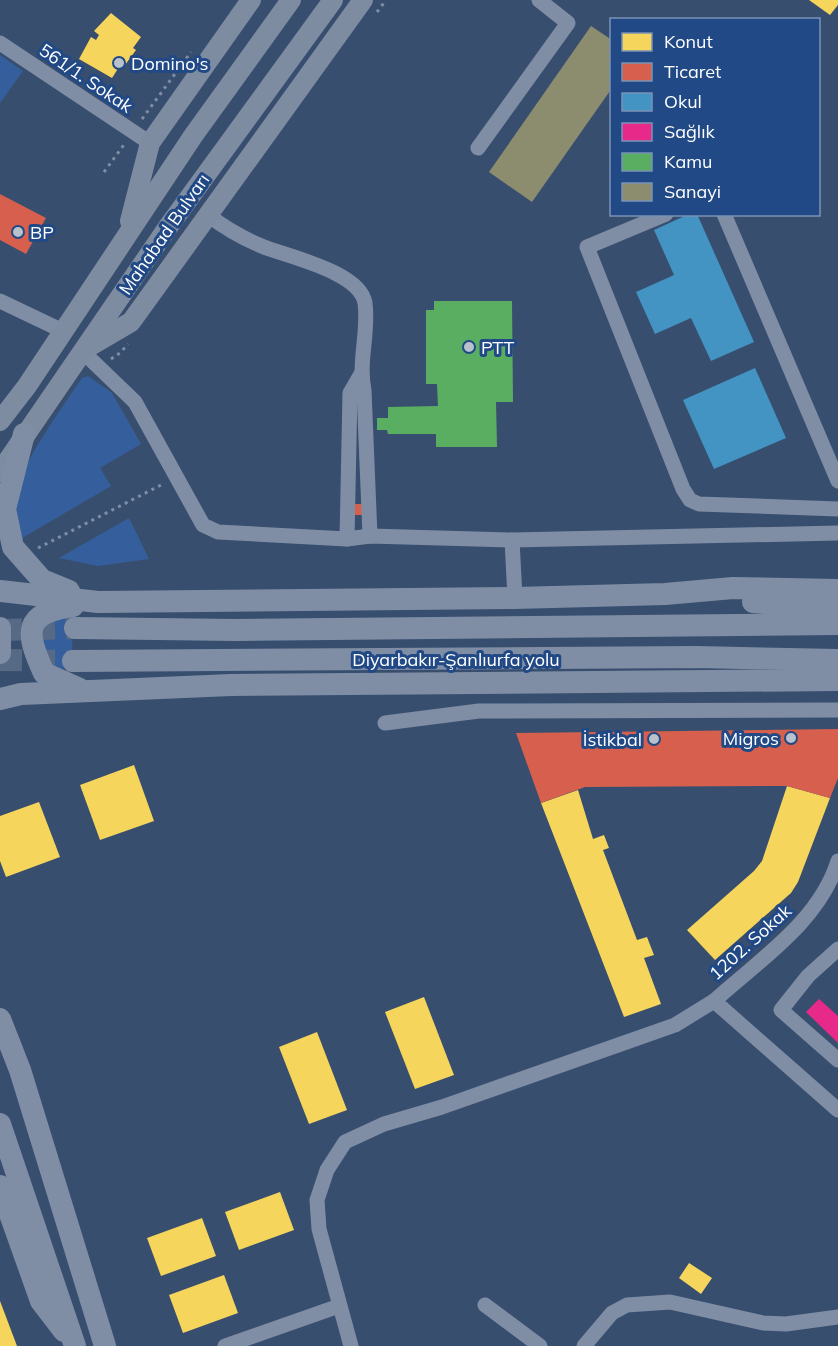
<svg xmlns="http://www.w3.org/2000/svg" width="838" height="1346" font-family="Mulish,sans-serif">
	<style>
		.green { fill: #355f9c }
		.homes { fill: #f6d55c }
		.shops { fill: #d6604d }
		.schools { fill: #4393c3 }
		.health { fill: #e7298a }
		.public { fill: #5aae61 }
		.industry { fill: #8c8c6e }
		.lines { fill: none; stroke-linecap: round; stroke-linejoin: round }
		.highway-tunnel { stroke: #566985; stroke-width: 22; stroke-dasharray: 22 11; stroke-linecap: butt }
		.path { stroke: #7f8ea5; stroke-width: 3; stroke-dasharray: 3 4.5; stroke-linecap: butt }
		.minor { stroke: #7f8ea5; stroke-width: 15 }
		.major { stroke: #7e8ca2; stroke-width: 20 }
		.highway { stroke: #7f8ea4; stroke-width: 22 }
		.poi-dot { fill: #b9c1cd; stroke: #214986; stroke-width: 2 }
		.labels { text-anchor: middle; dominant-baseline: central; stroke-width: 6; stroke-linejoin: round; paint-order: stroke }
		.poi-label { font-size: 18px; fill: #fff; stroke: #214986; text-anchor: start }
		.street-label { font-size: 18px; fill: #fff; stroke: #214986 }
	</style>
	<rect width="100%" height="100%" fill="#384e6f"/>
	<!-- green -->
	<g class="green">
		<polygon points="0,55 23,71 0,103"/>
		<path d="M 88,376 L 112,393 L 141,444 L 100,468 L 111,486 L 17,541 C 15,531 10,519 11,509 C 15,471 60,411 82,378 Z"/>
		<polygon points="129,518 149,559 98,566 59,558"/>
		<polygon points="70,614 74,670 59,668 47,661 43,633 50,622"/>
	</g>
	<!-- homes -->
	<g class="homes">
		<polygon points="809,0 838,0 838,5 830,15"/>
		<polygon points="111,13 141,37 133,48 136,50 122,69 119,67 112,78 79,59 91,37 96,40 99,35 94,31"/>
		<polygon points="134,765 154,821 100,840 80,785"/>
		<polygon points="787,786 830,798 798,882 791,893 715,960 687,930 754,871 762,861"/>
		<polygon points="578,790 593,839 604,835 609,848 603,850 637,940 647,937 654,955 644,958 661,1004 624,1017 541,803"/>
		<polygon points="39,802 60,857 6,877 0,861 0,816"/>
		<polygon points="424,997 454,1075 415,1089 385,1012"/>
		<polygon points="317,1032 347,1110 309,1124 279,1047"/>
		<polygon points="280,1192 294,1230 239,1250 225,1212"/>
		<polygon points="202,1218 216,1256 161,1276 147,1238"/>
		<polygon points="689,1263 712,1278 701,1294 679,1278"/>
		<polygon points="224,1275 238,1313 183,1333 169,1295"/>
		<polygon points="0,1301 17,1346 0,1346"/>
	</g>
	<!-- shops -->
	<g class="shops">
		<polygon points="0,194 46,218 26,254 0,240"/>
		<polygon points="351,504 363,504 362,515 351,515"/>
		<polygon points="838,729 838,778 830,798 787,786 585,787 541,803 516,733"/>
	</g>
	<!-- schools -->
	<g class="schools">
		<polygon points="689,214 697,214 754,342 711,361 691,318 655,334 636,292 674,275 654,230"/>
		<polygon points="755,368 786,438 714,469 683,400"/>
	</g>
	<!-- health -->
	<polygon class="health" points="819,999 838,1016 838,1043 806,1012"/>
	<!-- public -->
	<polygon class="public" points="434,301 512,301 513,402 496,402 497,447 436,447 436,434 388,434 387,430 377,430 377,418 388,418 388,407 438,406 437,384 426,384 426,310 434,310"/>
	<!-- industry -->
	<polygon class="industry" points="591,26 612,40 612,88 532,202 489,172"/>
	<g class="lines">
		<!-- highway-tunnel -->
		<g class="highway-tunnel">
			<polyline points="0,630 75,628"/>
			<polyline points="0,660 73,661"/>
		</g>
		<!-- path -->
		<g class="path">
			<polyline points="377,12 386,0"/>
			<polyline points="142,119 191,52"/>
			<polyline points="104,172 126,142"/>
			<polyline points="111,359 120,353 128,344"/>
			<polyline points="38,548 163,484"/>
		</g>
		<!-- minor -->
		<g class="minor">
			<polyline points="0,43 150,143"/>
			<polyline points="478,148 568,23 539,0"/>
			<polyline points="666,214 587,247 683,489 690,500 699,504 838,509"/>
			<polyline points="724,214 838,481"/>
			<path d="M 208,215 C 225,228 244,239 264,247 C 289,257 360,272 365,303 C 369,332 358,361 364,390 L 370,536"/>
			<polyline points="0,301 63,331"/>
			<polyline points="82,351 135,402 203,525 218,532 347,539 370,536 512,540 838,533"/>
			<polyline points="347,539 350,393 361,374"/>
			<polyline points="512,540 515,598"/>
			<polyline points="385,723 479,711 838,710"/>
			<path d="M 838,861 C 819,922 759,960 714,1001 L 838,1110"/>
			<polyline points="838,949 808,976 781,1010 838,1060"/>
			<polyline points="485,1305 540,1346"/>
			<polyline points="225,1346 339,1306"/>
			<polyline points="351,1346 319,1229 317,1200 327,1170 345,1142 384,1124 442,1107 675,1025 714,1001"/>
			<polyline points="584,1346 612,1313 627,1305 670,1302 763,1323 786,1324 838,1317"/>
		</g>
		<!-- major -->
		<g class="major">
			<polyline points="130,221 150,143 251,0"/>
			<polyline points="90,346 131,322 363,0"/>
			<polyline points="0,421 27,386 193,136 291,0"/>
			<polyline points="0,472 168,227 333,0"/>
		</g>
		<!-- highway -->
		<g class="highway">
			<polyline points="24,434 5,509 13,547 42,580 69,591"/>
			<polyline points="0,591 98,602 515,598 665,594 733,588 838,590"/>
			<polyline points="753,602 838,610"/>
			<path d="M 73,606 C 23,613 25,632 44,673 L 80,689"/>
			<polyline points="0,628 0,653"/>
			<polyline points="75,628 236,630 838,624"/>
			<polyline points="73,661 696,657 838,660"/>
			<polyline points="0,699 21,694 231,685 838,680"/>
			<polyline points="0,1019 20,1070 105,1346"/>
			<polyline points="0,1124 75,1346"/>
			<polyline points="0,1186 41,1301 64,1331"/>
		</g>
	</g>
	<!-- markers -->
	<g class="poi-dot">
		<circle cx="119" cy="63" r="6"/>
		<circle cx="18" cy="232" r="6"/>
		<circle cx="469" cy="347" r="6"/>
		<circle cx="791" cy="738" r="6"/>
		<circle cx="654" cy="739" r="6"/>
	</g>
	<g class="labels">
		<!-- poi labels -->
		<g class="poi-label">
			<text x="131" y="63">Domino's</text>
			<text x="30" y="232">BP</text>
			<text x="481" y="347">PTT</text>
			<text x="779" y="738" text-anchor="end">Migros</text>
			<text x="642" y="739" text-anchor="end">İstikbal</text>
		</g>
		<!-- street labels -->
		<g class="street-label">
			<text transform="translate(86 78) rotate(34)">561/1. Sokak</text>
			<text transform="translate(164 234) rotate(-55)">Mahabad Bulvarı</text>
			<text x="456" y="659">Diyarbakır-Şanlıurfa yolu</text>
			<text transform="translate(750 942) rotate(-42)">1202. Sokak</text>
		</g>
	</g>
	<!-- legend -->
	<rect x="610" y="18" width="210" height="198" fill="#214986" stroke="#7a92b6" stroke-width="1.5"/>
	<rect x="622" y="33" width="30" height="18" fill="#f6d55c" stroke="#7a92b6" stroke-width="1.5"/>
	<text x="664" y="48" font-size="18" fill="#ffffff">Konut</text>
	<rect x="622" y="63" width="30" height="18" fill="#d6604d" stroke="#7a92b6" stroke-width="1.5"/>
	<text x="664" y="78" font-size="18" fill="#ffffff">Ticaret</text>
	<rect x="622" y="93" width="30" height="18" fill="#4393c3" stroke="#7a92b6" stroke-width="1.5"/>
	<text x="664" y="108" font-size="18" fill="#ffffff">Okul</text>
	<rect x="622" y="123" width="30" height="18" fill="#e7298a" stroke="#7a92b6" stroke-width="1.5"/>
	<text x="664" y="138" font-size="18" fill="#ffffff">Sağlık</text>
	<rect x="622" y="153" width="30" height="18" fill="#5aae61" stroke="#7a92b6" stroke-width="1.5"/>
	<text x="664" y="168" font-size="18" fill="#ffffff">Kamu</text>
	<rect x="622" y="183" width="30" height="18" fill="#8c8c6e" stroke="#7a92b6" stroke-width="1.5"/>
	<text x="664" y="198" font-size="18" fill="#ffffff">Sanayi</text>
</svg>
